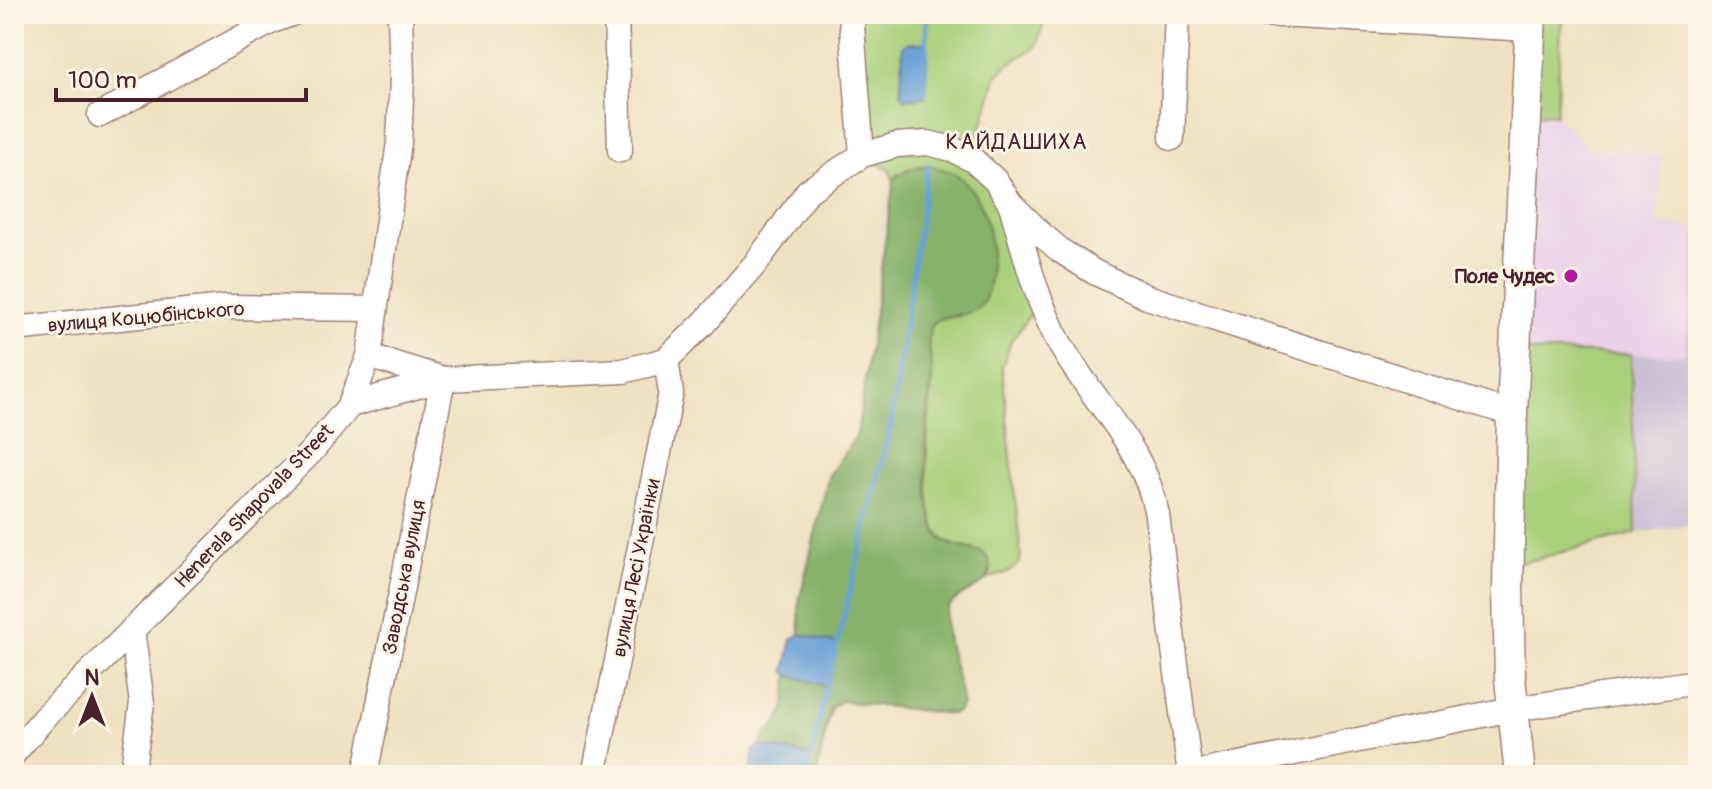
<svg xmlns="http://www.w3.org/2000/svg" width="1712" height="789" font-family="Pangolin,sans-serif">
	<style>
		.built { fill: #ecd1ea }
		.industrial { fill: #cbbfd5 }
		.green { fill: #a9d07b; stroke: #7a7853; stroke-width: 2 }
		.forest { fill: #86b26b; stroke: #68684b; stroke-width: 2 }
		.water { fill: #6aa0d7; stroke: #5a6081; stroke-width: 2 }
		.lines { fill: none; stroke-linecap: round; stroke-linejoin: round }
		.stream { stroke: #6aa0d7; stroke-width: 5 }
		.minor-casing { stroke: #9c8076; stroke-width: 27 }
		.major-casing { stroke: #9c8076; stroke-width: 33 }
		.minor { stroke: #fff; stroke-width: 24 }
		.major { stroke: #fff; stroke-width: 30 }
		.poi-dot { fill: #b5179e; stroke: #fcf5e5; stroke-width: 3 }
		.labels { text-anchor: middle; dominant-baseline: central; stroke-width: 6; stroke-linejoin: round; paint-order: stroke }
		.poi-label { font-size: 20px; font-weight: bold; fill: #4a1f2b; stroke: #fcf5e5; text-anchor: end }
		.street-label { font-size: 20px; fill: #4a1f2b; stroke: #fcf5e5 }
		.neighbourhood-label { font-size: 22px; letter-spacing: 2px; fill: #4a1f2b; stroke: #fcf5e5 }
	</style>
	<rect width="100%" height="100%" fill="#fcf5e5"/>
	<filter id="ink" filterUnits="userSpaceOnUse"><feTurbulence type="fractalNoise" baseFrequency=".0125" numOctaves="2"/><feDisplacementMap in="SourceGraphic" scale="16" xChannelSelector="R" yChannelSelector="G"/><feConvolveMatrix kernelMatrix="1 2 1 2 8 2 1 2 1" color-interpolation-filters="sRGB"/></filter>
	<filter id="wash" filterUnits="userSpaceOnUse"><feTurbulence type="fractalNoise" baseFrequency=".006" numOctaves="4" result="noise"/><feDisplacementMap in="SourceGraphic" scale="32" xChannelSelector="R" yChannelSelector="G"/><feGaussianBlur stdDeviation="1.8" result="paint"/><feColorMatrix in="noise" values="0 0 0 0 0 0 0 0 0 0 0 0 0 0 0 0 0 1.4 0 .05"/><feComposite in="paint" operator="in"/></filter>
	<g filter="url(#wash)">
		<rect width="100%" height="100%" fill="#efe1c1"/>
		<!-- built -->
		<polygon class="built" points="1526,113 1556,115 1590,149 1662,155 1657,224 1696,228 1685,355 1515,351"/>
		<!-- industrial -->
		<polygon class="industrial" points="1696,228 1698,228 1698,524 1636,533 1632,354 1685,355"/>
		<!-- green -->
		<g class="green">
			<path d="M 849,14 L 1047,14 L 1036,47 L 1006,66 L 996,77 L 973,159 L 996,181 L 1040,301 L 1011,341 L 1002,367 L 1021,558 C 1016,572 1001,574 988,579 L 991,571 L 982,552 C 968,549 946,547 938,533 C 918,498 929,420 932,380 C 934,363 923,341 932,325 C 938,315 949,317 959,316 L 899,173 L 894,180 L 889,169 L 862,155 Z"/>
			<polygon points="1531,14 1562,14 1556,115 1526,113"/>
			<polygon points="1515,351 1631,354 1636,533 1509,566"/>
		</g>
		<!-- forest -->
		<path class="forest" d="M 928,165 C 938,168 949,170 957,175 C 981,192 991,229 991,257 C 991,271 990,292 982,304 C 967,323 933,307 929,334 C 927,348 933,362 932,376 C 932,385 930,392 929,400 C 925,427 923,519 941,538 C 954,552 987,543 990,565 C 994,589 954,590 947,611 C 941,630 957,673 961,694 L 962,705 L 958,712 L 951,714 L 841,701 L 831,708 L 816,775 L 808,775 L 811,756 L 761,746 C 765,730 770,732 779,720 C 787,709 787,688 789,675 L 827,685 L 837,644 L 800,634 L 799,602 L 829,475 L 857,435 L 894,180 C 903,168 915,167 928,165 Z"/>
		<!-- water -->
		<g class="water">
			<polygon points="908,43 926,43 925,97 906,99 901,94 903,46"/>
			<polygon points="800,634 837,644 826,686 789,675 785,671 792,639"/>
			<polygon points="761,746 811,756 808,775 751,775 754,749"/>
		</g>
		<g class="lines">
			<!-- stream -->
			<g class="stream">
				<polyline points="925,93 927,14"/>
				<polyline points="808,775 818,722 892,420 928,165"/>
			</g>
		</g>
	</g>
	<g filter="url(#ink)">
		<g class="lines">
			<!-- minor casing -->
			<g class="minor-casing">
				<g id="minor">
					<polyline points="616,14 620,150"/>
					<polyline points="851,14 862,155"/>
					<polyline points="1260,14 1530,29"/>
					<polyline points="100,115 272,21 291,14"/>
					<polyline points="1172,138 1177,14"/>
					<path d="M 1011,205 C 1025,253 1036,300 1060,344 C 1093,403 1145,446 1157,515 L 1190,775"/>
					<polyline points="14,329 225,307 374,309"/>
					<polyline points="350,405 443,379 623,371 666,360 704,323 756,263 808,191 862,155 897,145 928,143 952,149 973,160 996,181 1010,203 1041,234 1061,251 1094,272 1147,297 1512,414"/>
					<polyline points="14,753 44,718 311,452 350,405 369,356 399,142 402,79 400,14"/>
					<polyline points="1190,774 1512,709 1698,682"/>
					<polyline points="132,775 142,703 132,630"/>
					<polyline points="365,775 443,379 369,356"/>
					<polyline points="594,775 671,393 666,360"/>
				</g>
			</g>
			<!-- major casing -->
			<g class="major-casing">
				<polyline id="major" points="1520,775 1510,678 1508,588 1512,414 1531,14"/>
			</g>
			<!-- minor -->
			<use href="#minor" class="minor"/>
			<!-- major -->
			<use href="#major" class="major"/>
		</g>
	</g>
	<!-- markers -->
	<circle class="poi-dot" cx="1571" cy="276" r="8"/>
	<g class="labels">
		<!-- poi labels -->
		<g class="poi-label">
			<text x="1555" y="276">Поле Чудес</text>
		</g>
		<!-- street labels -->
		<g class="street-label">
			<text transform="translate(146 317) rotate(-5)">вулиця Коцюбінського</text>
			<text transform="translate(254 506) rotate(-46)">Henerala Shapovala Street</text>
			<text transform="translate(636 568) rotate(-79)">вулиця Лесі Українки</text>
			<text transform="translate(404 577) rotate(-79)">Заводська вулиця</text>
		</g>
		<!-- neighbourhood labels -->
		<g class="neighbourhood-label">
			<text x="1017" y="142">КАЙДАШИХА</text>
		</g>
	</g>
	<!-- margin -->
	<rect width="1712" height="789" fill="none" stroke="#fcf5e5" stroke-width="48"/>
	<!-- north arrow -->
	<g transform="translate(92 697)" stroke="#fcf5e5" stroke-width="6" paint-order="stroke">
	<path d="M0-6L14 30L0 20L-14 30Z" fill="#4a1f2b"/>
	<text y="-12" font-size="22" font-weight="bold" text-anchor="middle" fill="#4a1f2b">N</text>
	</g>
	<!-- scale -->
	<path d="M56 88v12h250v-12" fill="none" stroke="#4a1f2b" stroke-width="4"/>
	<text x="68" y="88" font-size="24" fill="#4a1f2b" stroke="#fcf5e5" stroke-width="6" paint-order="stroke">100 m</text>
</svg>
